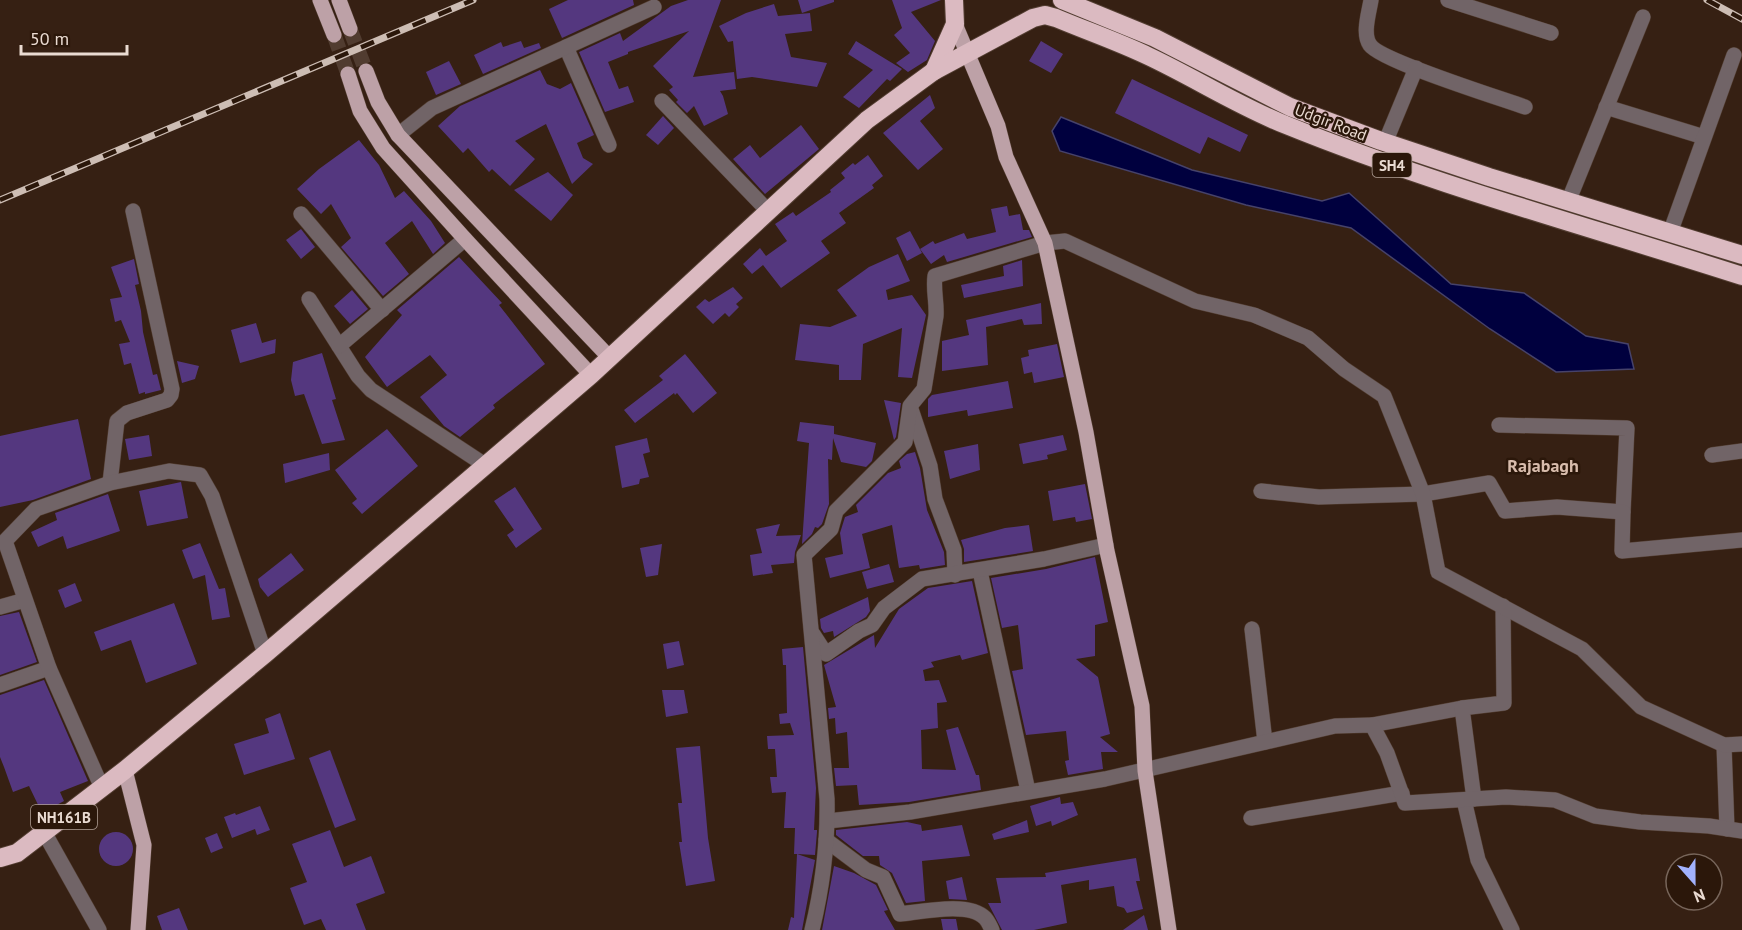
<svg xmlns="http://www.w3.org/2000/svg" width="1742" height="930" font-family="'PT Sans',sans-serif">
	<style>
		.water { fill: #00003e; stroke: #46426a; stroke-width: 1.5 }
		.building { fill: #54377f }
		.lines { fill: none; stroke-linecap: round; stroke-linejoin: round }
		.major-tunnel { stroke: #513c30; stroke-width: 15; stroke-dasharray: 15 8; stroke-linecap: butt }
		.minor-casing { stroke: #533e32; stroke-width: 16 }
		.major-casing { stroke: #533e32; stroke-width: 16 }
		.highway-casing { stroke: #533e32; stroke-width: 20 }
		.minor { stroke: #716467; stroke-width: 15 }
		.major { stroke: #bda1a7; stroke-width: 15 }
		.highway { stroke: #dbbac1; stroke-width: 18 }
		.rail-casing { stroke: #cdbdb4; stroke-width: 7 }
		.rail { stroke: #2b170a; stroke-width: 4.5; stroke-dasharray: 14; stroke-linecap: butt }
		.labels { text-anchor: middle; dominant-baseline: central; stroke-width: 5; stroke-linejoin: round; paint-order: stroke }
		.shield { fill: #2b170a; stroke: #b1a096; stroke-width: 1.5 }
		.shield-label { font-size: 15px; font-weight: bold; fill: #eadbd2 }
		.street-label { font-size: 16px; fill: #eadbd2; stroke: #2b170a }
		.neighbourhood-label { font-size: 18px; font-weight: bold; fill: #d8bcac; stroke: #2b170a }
	</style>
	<rect width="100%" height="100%" fill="#362013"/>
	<!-- water -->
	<polygon class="water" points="1061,117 1192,170 1322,201 1349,193 1451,284 1524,293 1586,336 1628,344 1634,369 1556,372 1490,329 1351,228 1246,205 1060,151 1052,131"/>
	<!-- building -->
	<g class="building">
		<polygon points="568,0 633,0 634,5 562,38 549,9"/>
		<polygon points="688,0 721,0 693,77 734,72 736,89 720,91 723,96 728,114 704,126 694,106 687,113 676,102 678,100 669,90 673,87 653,66 689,31 628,52 628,54 608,62 619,89 628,86 634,102 605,112 579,52 620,33 623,41 671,6"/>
		<polygon points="798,0 834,0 834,2 802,13"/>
		<polygon points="892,0 941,0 911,12 935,41 927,60 908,72 896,63 910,53 894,35 902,28"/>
		<polygon points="774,4 778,16 810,13 812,31 785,34 791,57 827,63 817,87 752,77 737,79 733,41 728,42 719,26 746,13"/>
		<polygon points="521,41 524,48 539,43 541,48 483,74 474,55 501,42 503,47"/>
		<polygon points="856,41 902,69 890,81 887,79 859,108 843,97 873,70 848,54"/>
		<polygon points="1041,41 1063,54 1051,73 1029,61"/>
		<polygon points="449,61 461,84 436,95 426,72"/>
		<polygon points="540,70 547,84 560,89 571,83 594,135 577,143 583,158 593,164 572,184 546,124 515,141 535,159 510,186 492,169 489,172 468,148 463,153 438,126 460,106"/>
		<polygon points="1132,79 1248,135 1240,152 1208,137 1200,154 1115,113"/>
		<polygon points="930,95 935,108 920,121 943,149 918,170 883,133"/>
		<polygon points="663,116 674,128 658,145 646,135"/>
		<polygon points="801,125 819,149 765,194 733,159 750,145 760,158"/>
		<polygon points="359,140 379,165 395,198 404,191 431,221 445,243 433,254 412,221 385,243 409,274 383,296 341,247 351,238 331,204 321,214 297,189 319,169"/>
		<polygon points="868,155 883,176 872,185 874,188 839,213 846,223 821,241 830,253 781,288 763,265 752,274 743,264 760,248 766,256 787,241 775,224 793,212 796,216 831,192 830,190 845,178 841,173 853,163 855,165"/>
		<polygon points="548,172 573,195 551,221 514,190"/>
		<polygon points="1007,206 1009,216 1020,214 1023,230 1029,230 1032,237 947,262 944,255 931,264 920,249 933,241 935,244 964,233 967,239 996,232 991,209"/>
		<polygon points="301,229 315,247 301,259 286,240"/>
		<polygon points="910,231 922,253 907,261 896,238"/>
		<polygon points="898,254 910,281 886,290 888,300 912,295 926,315 912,378 898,377 902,328 863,344 861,380 839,380 839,365 795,360 800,324 830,327 857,316 837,290 869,267"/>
		<polygon points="459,257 502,303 499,305 545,364 493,405 495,408 460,437 444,426 420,397 447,375 430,355 387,387 365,357 402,315 397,310"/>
		<polygon points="134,259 139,284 135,285 141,311 143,332 153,375 157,374 161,390 145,394 145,392 139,394 131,363 124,365 119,344 130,342 121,320 115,322 110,299 122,297 111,267"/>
		<polygon points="1022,260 1023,286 964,298 961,285 1004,276 1003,266"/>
		<polygon points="733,287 743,298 736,304 739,307 729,317 725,313 713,324 696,307 705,299 709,302"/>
		<polygon points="352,290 368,309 350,324 334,306"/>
		<polygon points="1041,303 1042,324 1024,325 1022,319 986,327 988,365 942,371 942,341 969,335 966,320"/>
		<polygon points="256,323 262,343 276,339 275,353 240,363 231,330"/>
		<polygon points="1057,344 1064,377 1034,383 1032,372 1024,374 1021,358 1029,356 1028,350"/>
		<polygon points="322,353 336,399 332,400 345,440 322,444 304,394 295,396 291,380 293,362"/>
		<polygon points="685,354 717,393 693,413 677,393 675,395 674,393 635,423 624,410 663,380 659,376"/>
		<polygon points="177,361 199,366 195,379 182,383"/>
		<polygon points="1008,381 1013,408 968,416 967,410 928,417 928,399 932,395"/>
		<polygon points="884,400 901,403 896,437 894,440"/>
		<polygon points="78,419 91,479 33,500 0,507 0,436"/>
		<polygon points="800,422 834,426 834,434 876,443 872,461 866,467 841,462 833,438 832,460 828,459 829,504 822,524 818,528 815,527 812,534 802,544 809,443 797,441"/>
		<polygon points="387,429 418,466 362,514 352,503 357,499 335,470"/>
		<polygon points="149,435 152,456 129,460 125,439"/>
		<polygon points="1063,435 1067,450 1047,455 1048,459 1023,464 1019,444"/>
		<polygon points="647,438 650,452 643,454 649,477 640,479 639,484 622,488 615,446"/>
		<polygon points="978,444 980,470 950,479 944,451"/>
		<polygon points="915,452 920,468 927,510 944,552 945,565 920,569 919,565 899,568 892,525 862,534 870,568 830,578 825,558 843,554 840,533 845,517 858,512 856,505 888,473 901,468 899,461 907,454"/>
		<polygon points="329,453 330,470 285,483 283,464"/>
		<polygon points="181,482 188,518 147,526 139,491"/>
		<polygon points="1085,484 1092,519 1076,522 1075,517 1053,521 1048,491"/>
		<polygon points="515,487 542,529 516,548 507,535 514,530 494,501"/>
		<polygon points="108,494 120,531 67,549 63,536 38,547 31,532 57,520 55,513"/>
		<polygon points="780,524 776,536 801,535 795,552 794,563 771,565 773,573 753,576 750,555 762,553 756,529"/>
		<polygon points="1029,525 1033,551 964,562 964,549 961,540 1005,528"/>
		<polygon points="200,543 219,589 225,588 230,617 212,620 205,575 193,579 182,550"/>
		<polygon points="662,544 658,575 646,577 640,548"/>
		<polygon points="291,553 304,570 268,597 260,587 258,579"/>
		<polygon points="1095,557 1108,622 1095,625 1095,656 1076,659 1098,677 1110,734 1100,737 1118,752 1101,752 1103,769 1068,775 1065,761 1069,760 1066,731 1026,735 1012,671 1023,669 1018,625 1002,628 991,578 1046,569"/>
		<polygon points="889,564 894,582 867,589 862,572"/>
		<polygon points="972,581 988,653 962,660 960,655 931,662 934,667 923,670 925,681 939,680 947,702 937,703 938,728 921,730 922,769 956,770 946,730 958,727 976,775 979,775 981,790 909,802 859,805 857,785 836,786 834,768 849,768 847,732 836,734 835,718 829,719 828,708 836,707 824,665 874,635 875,648 899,609 928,588"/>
		<polygon points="75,583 82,601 65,608 58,590"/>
		<polygon points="868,597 870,611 866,617 834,637 833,631 824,633 821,628 820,619"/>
		<polygon points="174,603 197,664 146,683 131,640 101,651 94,632"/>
		<polygon points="19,612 37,662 0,675 0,616"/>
		<polygon points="679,641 684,665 667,669 663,644"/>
		<polygon points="803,647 816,788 814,830 817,830 817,832 815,855 797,854 815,860 802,930 788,930 791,917 794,918 797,854 794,854 795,828 784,828 786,792 772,793 770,777 777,777 775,749 768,749 767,736 794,735 790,723 780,724 779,714 787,713 786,665 783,665 782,649"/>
		<polygon points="44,680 88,781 60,792 64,801 42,813 29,786 13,792 4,767 0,757 0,695"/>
		<polygon points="662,690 684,690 688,713 666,717"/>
		<polygon points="280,713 295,759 244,775 234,744 269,733 265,719"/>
		<polygon points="700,746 708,838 715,881 686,886 679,842 682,842 678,803 682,803 676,748"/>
		<polygon points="330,750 356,820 335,828 309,758"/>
		<polygon points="1060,797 1061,804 1073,802 1078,815 1052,826 1051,821 1036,826 1030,806"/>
		<polygon points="260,806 270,830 257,835 255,829 232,838 224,817 235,813 236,815"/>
		<polygon points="1027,820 1029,832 994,840 992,834"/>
		<polygon points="907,822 921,825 922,831 962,825 970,856 922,861 925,901 906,903 892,873 880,865 879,856 863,856 836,835 836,830"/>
		<polygon points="330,830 344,867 371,856 385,893 356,904 366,930 326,930 321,919 304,925 290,888 307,882 292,844"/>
		<circle cx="116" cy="849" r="17"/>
		<polygon points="217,833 223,848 211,853 205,838"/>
		<polygon points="1136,858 1140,881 1136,881 1143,909 1127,913 1124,908 1117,906 1114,886 1089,890 1089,880 1061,885 1067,923 1034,930 1002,930 988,903 1001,903 996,878 1046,877 1045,873"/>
		<polygon points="834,866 854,873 876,885 888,910 884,911 895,930 822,930"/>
		<polygon points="962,877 967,900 949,899 946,881"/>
		<polygon points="179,908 188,930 162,930 157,916"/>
		<polygon points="1144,915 1148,930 1123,930"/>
		<polygon points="941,919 956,919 958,930 943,930"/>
	</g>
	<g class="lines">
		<!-- major-tunnel -->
		<g class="major-tunnel">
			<polyline points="350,29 366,71"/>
			<polyline points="334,35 348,74"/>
		</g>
		<!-- minor casing -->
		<g class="minor-casing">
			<g id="minor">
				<path d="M 1371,0 C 1369,13 1362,34 1370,45 C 1381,61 1500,98 1525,107"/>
				<polyline points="1448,0 1551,33"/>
				<polyline points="566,47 609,145"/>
				<polyline points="662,101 769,212"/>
				<polyline points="1606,107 1704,137"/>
				<polyline points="398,135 432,108 654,7"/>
				<polyline points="1385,143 1416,68"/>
				<polyline points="1568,202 1643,17"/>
				<polyline points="301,214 382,310"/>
				<polyline points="1670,233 1734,55"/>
				<polyline points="309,299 358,376 371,390 485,465"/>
				<polyline points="339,346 465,239"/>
				<polyline points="911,409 930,466 935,499 954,550 955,575"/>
				<polyline points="1499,425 1627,428 1623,512"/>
				<polyline points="1712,455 1742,451"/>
				<polyline points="110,483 117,421 127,413 167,400 171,395 172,389 133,211"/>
				<polyline points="1261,491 1319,497 1423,494 1489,483 1505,511 1557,507 1623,512 1622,551 1742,540"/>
				<polyline points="980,571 1028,791"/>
				<polyline points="0,607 25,600"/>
				<polyline points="1252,629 1265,742"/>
				<polyline points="813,634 826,654 859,631 872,625 884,608 922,579 1044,559 1106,545"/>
				<polyline points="0,685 49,668"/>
				<polyline points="1372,725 1462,708"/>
				<polyline points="1724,745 1727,829"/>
				<polyline points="102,788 49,668 5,541 36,509 110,483 169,471 200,475 212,496 265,654"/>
				<polyline points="1474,799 1462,708 1504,703 1503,606"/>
				<polyline points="1464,800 1478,860 1512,930"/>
				<polyline points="1251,818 1402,793"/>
				<polyline points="828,821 910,812 1105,779 1335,726 1372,725 1387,753 1405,803 1506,797 1555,800 1595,816 1640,822 1709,826 1742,831"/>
				<polyline points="44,832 99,930"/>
				<path d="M 826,840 L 866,870 L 883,877 L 900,914 C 921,912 969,901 985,918 C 988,921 990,926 992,930"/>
				<path d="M 812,930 C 823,885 828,845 827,799 L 804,555 L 831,529 L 836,511 L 905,442 L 910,406 L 924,389 L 936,316 C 937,302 933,290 935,276 L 1045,243 L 1065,241 L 1195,301 L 1254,315 L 1308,338 L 1344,369 L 1384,396 L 1423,494 L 1438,572 L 1582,649 L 1641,707 L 1724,745 L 1742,744"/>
			</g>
		</g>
		<!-- major casing -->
		<g class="major-casing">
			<g id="major">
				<polyline points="320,0 334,35"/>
				<polyline points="339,0 350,29"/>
				<polyline points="955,24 998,126 1006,157 1045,243 1086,432 1107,551 1142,706 1145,771 1169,930"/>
				<polyline points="366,71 378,102 398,135 609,357"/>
				<polyline points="348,74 360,111 383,148 465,239 591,375"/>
				<polyline points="125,770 144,845 138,930"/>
			</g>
		</g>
		<!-- highway casing -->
		<g class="highway-casing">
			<g id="highway">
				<polyline points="1062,0 1155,38 1290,107 1381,141 1489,177 1742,255"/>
				<polyline points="934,71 955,24 954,0"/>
				<path d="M 0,858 L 17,853 L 125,770 L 265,654 L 591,375 L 867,120 L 934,71 L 1033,18 L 1045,15 L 1056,18 C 1087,31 1119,42 1148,56 C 1195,78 1238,106 1286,125 C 1434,185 1590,227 1742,276"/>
			</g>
		</g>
		<!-- minor -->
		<use href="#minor" class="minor"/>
		<!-- major -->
		<use href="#major" class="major"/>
		<!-- highway -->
		<use href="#highway" class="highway"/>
		<!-- rail casing -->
		<g class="rail-casing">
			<g id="rail">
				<polyline points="1707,0 1742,19"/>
				<polyline points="0,200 473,0"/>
			</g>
		</g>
		<!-- rail -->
		<use href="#rail" class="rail"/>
	</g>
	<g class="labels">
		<!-- shield labels -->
		<g class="shield">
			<rect x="1372.5" y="153" width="39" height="24" rx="4.5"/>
			<rect x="31" y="805" width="66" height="24" rx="4.5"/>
		</g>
		<g class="shield-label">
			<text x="1392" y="165">SH4</text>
			<text x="64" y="817">NH161B</text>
		</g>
		<!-- street labels -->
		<g class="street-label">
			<text transform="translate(1331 122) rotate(21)">Udgir Road</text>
		</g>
		<!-- neighbourhood labels -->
		<g class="neighbourhood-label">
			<text x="1543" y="465">Rajabagh</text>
		</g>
	</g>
	<!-- north arrow -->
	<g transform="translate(1694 882) rotate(159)"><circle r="28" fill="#2b170a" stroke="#77655a" stroke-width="1.5"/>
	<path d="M0-4.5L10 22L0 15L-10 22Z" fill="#a2b2fd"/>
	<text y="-9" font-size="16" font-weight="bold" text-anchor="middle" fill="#eadbd2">N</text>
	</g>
	<!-- scale -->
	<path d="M21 45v9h106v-9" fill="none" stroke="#eadbd2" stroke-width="3"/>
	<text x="30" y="45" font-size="18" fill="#eadbd2" stroke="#2b170a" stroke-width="4.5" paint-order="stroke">50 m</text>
</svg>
